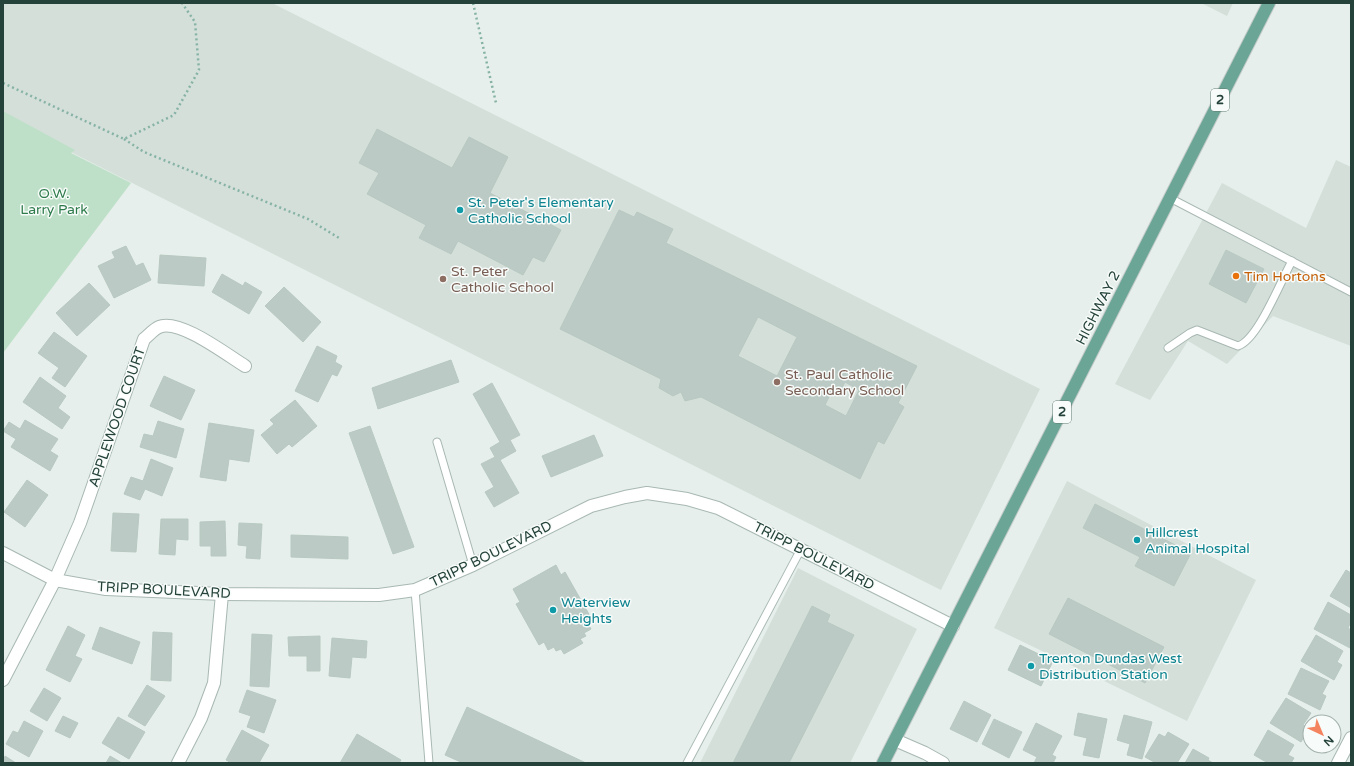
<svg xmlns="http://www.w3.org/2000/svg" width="1354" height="766" font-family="'Varela Round',sans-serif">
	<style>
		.built { fill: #d4dfda }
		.green { fill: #bfe0c8 }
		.building { fill: #bbcac4; stroke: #b8c9c2; fill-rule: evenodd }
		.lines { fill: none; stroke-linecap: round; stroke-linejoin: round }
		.service-casing { stroke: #a8b8b2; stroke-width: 9 }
		.minor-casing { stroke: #a8b8b2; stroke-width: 14 }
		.primary-casing { stroke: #c2cac8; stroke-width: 14 }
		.path { stroke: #86b3a5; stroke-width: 2.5; stroke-dasharray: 2 3; stroke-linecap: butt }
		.service { stroke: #fff; stroke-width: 7 }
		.minor { stroke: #fff; stroke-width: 12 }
		.primary { stroke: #6aa596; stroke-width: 12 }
		.culture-dot { fill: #0f9aa8; stroke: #f7fbf9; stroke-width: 1.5 }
		.food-dot { fill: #e8710a; stroke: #f7fbf9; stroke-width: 1.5 }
		.education-dot { fill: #8d6e63; stroke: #f7fbf9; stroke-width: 1.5 }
		.labels { text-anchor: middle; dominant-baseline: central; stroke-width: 3; stroke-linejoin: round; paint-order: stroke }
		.shield { fill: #f7fbf9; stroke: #637a73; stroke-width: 1 }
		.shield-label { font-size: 13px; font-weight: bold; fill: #24423a }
		.park-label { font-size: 14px; fill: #2d7a4b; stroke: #f7fbf9 }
		.culture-label { font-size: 14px; fill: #0d838f; stroke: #f7fbf9; text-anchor: start }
		.education-label { font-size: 14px; fill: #785e54; stroke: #f7fbf9; text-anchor: start }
		.food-label { font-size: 14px; fill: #c56008; stroke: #f7fbf9; text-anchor: start }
		.street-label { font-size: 14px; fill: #24423a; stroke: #f7fbf9 }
	</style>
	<rect width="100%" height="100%" fill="#e6efeb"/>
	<!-- built -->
	<g class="built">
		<polygon points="3,3 272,3 1040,389 941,590 3,118"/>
		<polygon points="1201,3 1233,3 1227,16"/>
		<polygon points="1336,160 1351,167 1351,346 1273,316 1227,364 1188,341 1150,400 1115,384 1222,183 1306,228"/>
		<polygon points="1067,481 1256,580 1187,721 994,628"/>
		<polygon points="798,568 917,629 850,763 700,763"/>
	</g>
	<!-- green -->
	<polygon class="green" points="3,111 75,150 71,153 131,183 3,353"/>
	<!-- building -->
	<g class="building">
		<polygon points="377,129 452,168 469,137 508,157 490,193 561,230 544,262 533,257 523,275 458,241 451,254 419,238 426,225 367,194 379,173 359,163"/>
		<path d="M 619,210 L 634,217 L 637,212 L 673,229 L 666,243 L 917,366 L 898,403 L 904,407 L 884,444 L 878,441 L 860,479 L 701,397 L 685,401 L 681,392 L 673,396 L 659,388 L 661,379 L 560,329 ZM 758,317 L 797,337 L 777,376 L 738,356 ZM 845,382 L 859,390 L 846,416 L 825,405 L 834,387 L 841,390 Z"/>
		<polygon points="126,246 136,266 143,263 151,280 114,298 98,266 115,258 112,252"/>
		<polygon points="1226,250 1264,269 1246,303 1209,284"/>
		<polygon points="160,255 206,258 204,286 158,283"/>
		<polygon points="222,274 243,286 245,282 262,292 249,314 212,292"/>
		<polygon points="89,283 110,305 77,336 56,313"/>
		<polygon points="284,287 321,322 303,342 265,306"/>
		<polygon points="54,332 87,356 65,387 52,378 59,368 38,353"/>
		<polygon points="317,346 337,356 335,362 342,366 337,376 332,374 318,402 295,391"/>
		<polygon points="451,360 459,382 378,409 372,388"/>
		<polygon points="164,376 195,390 181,420 150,406"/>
		<polygon points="40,377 66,396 58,408 70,417 62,429 23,402"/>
		<polygon points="492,383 520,435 510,440 516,451 500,460 519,493 494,507 485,492 494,487 481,464 495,457 490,448 500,442 473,394"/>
		<polygon points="295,400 317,426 292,447 289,444 277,454 261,435 274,424 270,420"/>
		<polygon points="25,420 58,439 50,451 58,456 50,471 11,447 16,439 3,431 9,422 20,429"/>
		<polygon points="158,421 184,429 176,458 140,447 144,434 153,436"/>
		<polygon points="209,423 254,430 249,462 229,459 226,481 200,477"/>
		<polygon points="370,426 414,547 393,554 349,433"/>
		<polygon points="594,435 603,456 551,477 542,456"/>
		<polygon points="151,459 173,468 162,496 145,489 140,500 124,494 131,477 143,481"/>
		<polygon points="27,480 48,495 25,527 4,512"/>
		<polygon points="1095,504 1191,553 1174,586 1135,566 1140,557 1083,528"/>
		<polygon points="113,513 139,514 136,552 111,551"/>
		<polygon points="161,519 188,519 188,540 176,539 175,555 159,554"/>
		<polygon points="225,521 226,556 211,556 211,546 200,546 200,522"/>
		<polygon points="239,523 262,524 260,559 246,558 247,546 238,545"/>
		<polygon points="291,535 348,537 348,559 291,557"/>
		<polygon points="556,565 561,575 565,572 590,616 586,620 591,629 584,633 586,636 580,639 583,643 564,654 561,649 556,651 554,647 548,650 544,642 539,645 516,604 520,602 513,589"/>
		<polygon points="1346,570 1351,573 1351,608 1330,596"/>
		<polygon points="1068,598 1164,647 1145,683 1049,634"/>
		<polygon points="1328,602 1351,615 1351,622 1348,628 1351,630 1350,648 1314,629"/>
		<polygon points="812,606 830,615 827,622 854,635 789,763 733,763"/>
		<polygon points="68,626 85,635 75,656 82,659 70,682 46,670"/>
		<polygon points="100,627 140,642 132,664 92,649"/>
		<polygon points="153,632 172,633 171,681 151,680"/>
		<polygon points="252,634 272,635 269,687 250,686"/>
		<polygon points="1316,635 1343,651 1337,662 1342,665 1334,680 1301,661"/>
		<polygon points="320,636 320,671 307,671 307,656 289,656 288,637"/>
		<polygon points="332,638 367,641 366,658 352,657 350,678 329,676"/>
		<polygon points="1020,645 1053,661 1041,686 1008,670"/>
		<polygon points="1301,668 1329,681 1322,694 1326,696 1320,710 1288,694"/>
		<polygon points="147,685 165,696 145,726 128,716"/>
		<polygon points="44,688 61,698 47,721 30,711"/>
		<polygon points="247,690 276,700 264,733 247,727 251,716 239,712"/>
		<polygon points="1286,698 1311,713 1303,725 1309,728 1301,742 1270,723"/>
		<polygon points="964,701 991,715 977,742 950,729"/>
		<polygon points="467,707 586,763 463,763 445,755"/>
		<polygon points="1078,713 1107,719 1099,758 1083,755 1087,738 1074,735"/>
		<polygon points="1124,715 1152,722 1142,759 1127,755 1130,744 1117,740"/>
		<polygon points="63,716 78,723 70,738 55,731"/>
		<polygon points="118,717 145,732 129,759 102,743"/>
		<polygon points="994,719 1022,732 1009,758 982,744"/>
		<polygon points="24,721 43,731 29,757 6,744 13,731 18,733"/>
		<polygon points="1036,723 1062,736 1052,755 1056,757 1053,763 1034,763 1037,757 1023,750"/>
		<polygon points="242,730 269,745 259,763 231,763 226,760"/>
		<polygon points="1268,730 1294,745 1288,755 1294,758 1291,763 1268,763 1254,755"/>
		<polygon points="1168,732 1189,744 1177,763 1156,763 1145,757 1159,734 1165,737"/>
		<polygon points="357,734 401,760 399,763 340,763"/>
		<polygon points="1193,749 1209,758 1208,760 1213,763 1185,763"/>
		<polygon points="5,756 16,763 3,763"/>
		<polygon points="110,756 122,763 106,763"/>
	</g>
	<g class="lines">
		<!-- service casing -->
		<g class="service-casing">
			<g id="service">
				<polyline points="1170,198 1351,292"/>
				<path d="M 1168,348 L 1190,333 L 1197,330 L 1238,346 C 1258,340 1281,280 1292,261"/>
				<polyline points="437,442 473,565"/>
				<polyline points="415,590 429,763"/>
				<polyline points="687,763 801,549"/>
			</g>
		</g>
		<!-- minor casing -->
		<g class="minor-casing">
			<g id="minor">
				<polyline points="3,553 55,580 106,589 222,594 379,595 415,590 473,565 591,506 625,497 647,493 687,499 718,508 953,626"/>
				<path d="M 3,680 L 55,580 L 80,523 L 144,339 C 149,335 154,329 159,327 C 179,318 227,355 245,366"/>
				<polyline points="895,740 925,753 943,763"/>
				<polyline points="178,763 201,718 214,683 222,594"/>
				<polyline points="1338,763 1351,738"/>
			</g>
		</g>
		<!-- primary casing -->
		<g class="primary-casing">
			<polyline id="primary" points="883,763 1269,3"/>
		</g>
		<!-- path -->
		<g class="path">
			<polyline points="473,3 496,103"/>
			<polyline points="3,83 124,139 174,115 199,70 195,22 182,3"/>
			<polyline points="124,139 144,152 308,219 339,238"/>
		</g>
		<!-- service -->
		<use href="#service" class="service"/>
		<!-- minor -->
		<use href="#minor" class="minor"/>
		<!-- primary -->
		<use href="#primary" class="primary"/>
	</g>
	<!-- markers -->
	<g class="culture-dot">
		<circle cx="460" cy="210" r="4"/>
		<circle cx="1137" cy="540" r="4"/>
		<circle cx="553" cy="610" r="4"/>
		<circle cx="1031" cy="666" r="4"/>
	</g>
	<circle class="food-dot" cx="1236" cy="276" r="4"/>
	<g class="education-dot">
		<circle cx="443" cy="279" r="4"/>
		<circle cx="777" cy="382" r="4"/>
	</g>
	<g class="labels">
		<!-- shield labels -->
		<g class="shield">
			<rect x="1211" y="89" width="18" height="22" rx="3"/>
			<rect x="1053" y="401" width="18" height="22" rx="3"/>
		</g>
		<g class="shield-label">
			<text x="1220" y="100">2</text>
			<text x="1062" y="412">2</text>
		</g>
		<!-- park labels -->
		<g class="park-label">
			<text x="54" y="193">O.W.<tspan x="54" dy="16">Larry Park</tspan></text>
		</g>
		<!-- culture labels -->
		<g class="culture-label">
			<text x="468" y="202">St. Peter's Elementary<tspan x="468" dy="16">Catholic School</tspan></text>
			<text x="1145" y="532">Hillcrest<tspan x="1145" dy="16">Animal Hospital</tspan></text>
			<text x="561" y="602">Waterview<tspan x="561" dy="16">Heights</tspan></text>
			<text x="1039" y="658">Trenton Dundas West<tspan x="1039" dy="16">Distribution Station</tspan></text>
		</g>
		<!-- education labels -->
		<g class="education-label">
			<text x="451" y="271">St. Peter<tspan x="451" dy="16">Catholic School</tspan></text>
			<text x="785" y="374">St. Paul Catholic<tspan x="785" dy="16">Secondary School</tspan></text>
		</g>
		<!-- food labels -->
		<g class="food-label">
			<text x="1244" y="276">Tim Hortons</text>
		</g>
		<!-- street labels -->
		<g class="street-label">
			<text transform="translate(1098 308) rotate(-63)">HIGHWAY 2</text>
			<text transform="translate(117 417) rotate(-71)">APPLEWOOD COURT</text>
			<text transform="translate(491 554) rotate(-26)">TRIPP BOULEVARD</text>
			<text transform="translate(814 556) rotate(27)">TRIPP BOULEVARD</text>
			<text transform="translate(164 590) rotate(3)">TRIPP BOULEVARD</text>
		</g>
	</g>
	<!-- border -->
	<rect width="1354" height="766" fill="none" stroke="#24423a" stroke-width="8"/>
	<!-- north arrow -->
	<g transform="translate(1322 734) rotate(136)"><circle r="19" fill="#f7fbf9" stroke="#a3b1ad"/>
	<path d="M0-3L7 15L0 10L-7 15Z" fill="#f4845f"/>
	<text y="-6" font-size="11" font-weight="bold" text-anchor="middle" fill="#24423a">N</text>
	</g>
</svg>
